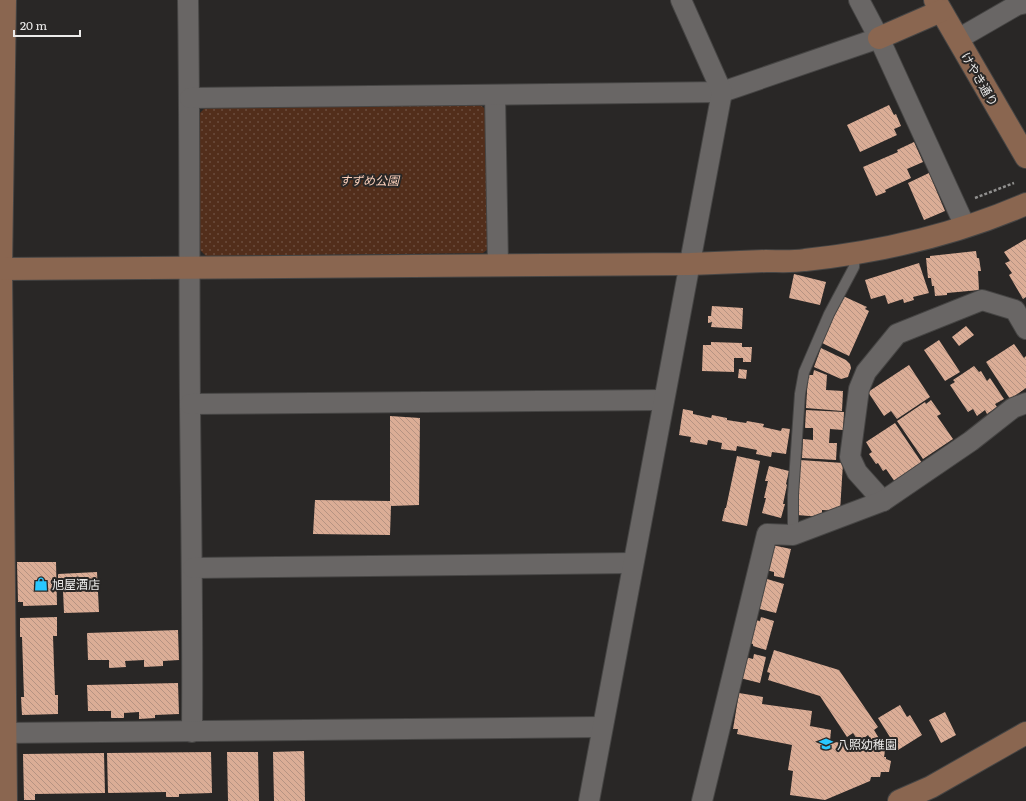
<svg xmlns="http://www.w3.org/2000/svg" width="1026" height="801" font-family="Literata,'Noto Sans JP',serif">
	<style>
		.park { fill: url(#park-dots) }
		.building { fill: url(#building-back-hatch) }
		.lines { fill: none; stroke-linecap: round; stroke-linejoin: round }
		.lane-casing { stroke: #464544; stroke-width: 12 }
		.street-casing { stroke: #464544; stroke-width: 22 }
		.secondary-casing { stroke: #464544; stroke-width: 24 }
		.path { stroke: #91908f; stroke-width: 2.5; stroke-dasharray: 3 2; stroke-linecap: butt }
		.lane { stroke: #696665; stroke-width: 10 }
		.street { stroke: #696665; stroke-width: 20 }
		.secondary { stroke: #8a6650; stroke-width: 22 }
		.labels { text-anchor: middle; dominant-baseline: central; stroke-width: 4; stroke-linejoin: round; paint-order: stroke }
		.street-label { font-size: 12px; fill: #ecebea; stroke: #292726 }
		.park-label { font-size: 12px; font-style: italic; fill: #fcd1bc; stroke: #292726 }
		.poi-label { font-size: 12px; fill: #ecebea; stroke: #292726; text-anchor: start }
	</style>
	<defs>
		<pattern id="park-dots" width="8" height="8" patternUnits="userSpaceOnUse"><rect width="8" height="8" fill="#522e1b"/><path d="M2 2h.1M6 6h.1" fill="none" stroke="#6b4c3c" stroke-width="1.8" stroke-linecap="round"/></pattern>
		<pattern id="building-back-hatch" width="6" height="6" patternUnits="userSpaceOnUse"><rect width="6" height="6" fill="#dbad96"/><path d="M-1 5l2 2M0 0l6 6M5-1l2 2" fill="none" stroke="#b69382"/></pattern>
	</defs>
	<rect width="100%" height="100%" fill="#292726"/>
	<!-- park -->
	<polygon class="park" points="479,104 488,111 488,249 483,253 206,256 200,250 198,115 207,106"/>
	<!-- building -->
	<g class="building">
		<polygon points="889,105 894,115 896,114 901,126 894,129 897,135 860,152 847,125"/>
		<polygon points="914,142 923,162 907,169 911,178 885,190 886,192 876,196 863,167 898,152 897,150"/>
		<polygon points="929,173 945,211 924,220 908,183"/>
		<polygon points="1026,239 1026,297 1023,299 1009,275 1012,273 1005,263 1010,261 1004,252"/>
		<polygon points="976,251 977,258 979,258 981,271 978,271 979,290 947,293 947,295 935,296 934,286 932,286 931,278 928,278 926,258 930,258 930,256"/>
		<polygon points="919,263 929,293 913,297 914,300 904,303 903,299 888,304 885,295 871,299 865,280"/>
		<polygon points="794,274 826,282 820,305 789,298"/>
		<polygon points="843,296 867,307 865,309 869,311 849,356 822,343"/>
		<polygon points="712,306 743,308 742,329 711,327 712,322 708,323 708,316 711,316"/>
		<polygon points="966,326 974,335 959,346 952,337"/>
		<polygon points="939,340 960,372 945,381 924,350"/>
		<polygon points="711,342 742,343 742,347 752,347 751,362 743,362 743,358 734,358 734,372 702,371 703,345 711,345"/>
		<polygon points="1014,344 1024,358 1026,356 1026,388 1010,399 986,362"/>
		<polygon points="821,348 846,360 850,364 851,368 848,377 841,379 814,367"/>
		<polygon points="909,365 930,397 897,419 891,411 884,416 868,392"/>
		<polygon points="974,366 979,372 981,371 987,381 990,378 1004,399 995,404 997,407 987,414 985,410 977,416 973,409 968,412 950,385 955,382 953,380"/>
		<polygon points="739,369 747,370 746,379 738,378"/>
		<polygon points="814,370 827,375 826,390 843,391 842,411 806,408 808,375 813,375"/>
		<polygon points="931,400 941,414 937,416 953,439 923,459 897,421 925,402 926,404"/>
		<polygon points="683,409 693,411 693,414 711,418 712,415 727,418 727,420 746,423 747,421 764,424 763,427 781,431 782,428 790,429 786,454 772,452 771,457 756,454 757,450 737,446 736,451 721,449 722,443 708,440 707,445 690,442 691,437 679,435"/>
		<polygon points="806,410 844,412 843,430 830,429 829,443 837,443 836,460 802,458 803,439 813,440 813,428 805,428"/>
		<polygon points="390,416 420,418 419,505 391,506 390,535 313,534 315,500 390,501"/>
		<polygon points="895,423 922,463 895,482 886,469 883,471 878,463 876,464 869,454 872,452 866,442"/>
		<polygon points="737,456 760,461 747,526 722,521 725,508 726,508"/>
		<polygon points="800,460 843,463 840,511 822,510 822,517 797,515"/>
		<polygon points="769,466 789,471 786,484 787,485 783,504 785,504 781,518 762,513 766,498 764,498 768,481 765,481"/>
		<polygon points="772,545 791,549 784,578 774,576 774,572 766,570"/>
		<polygon points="17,562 56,562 57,605 23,606 23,602 18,602"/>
		<polygon points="97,572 99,612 64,613 63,590 58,590 58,574"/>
		<polygon points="767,579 784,584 776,613 756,608 763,585 765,585"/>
		<polygon points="57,617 57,636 53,636 55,695 58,695 58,714 22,715 21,697 24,697 22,637 20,637 20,618"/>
		<polygon points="761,617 774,621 766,650 753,646 753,644 749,643 755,620 760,621"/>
		<polygon points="178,630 179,660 163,661 163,666 144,667 144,660 125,661 126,667 109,668 109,660 88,660 87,633"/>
		<polygon points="774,650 839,670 878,727 874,730 880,740 874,744 868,735 859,742 853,733 847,737 820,696 768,680 770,673 767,672"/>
		<polygon points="754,654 766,657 760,683 740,678 745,657 753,659"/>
		<polygon points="178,683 179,714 155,715 155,718 139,719 139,712 124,713 124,718 111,718 111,711 88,711 87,685"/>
		<polygon points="739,693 763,697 762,704 812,711 810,726 831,730 830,741 885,751 884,757 886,757 886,759 891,761 889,772 881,772 880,777 871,777 870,781 825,800 790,795 793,771 788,770 792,745 737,734 738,729 733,729"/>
		<polygon points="900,705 907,717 910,715 922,735 898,750 878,718"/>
		<polygon points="945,712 956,735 941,743 929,720"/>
		<polygon points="304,751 305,801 274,801 273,752"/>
		<polygon points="211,752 212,793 179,794 179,797 166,797 166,792 108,793 107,753"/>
		<polygon points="227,752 258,752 259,801 228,801"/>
		<polygon points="104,753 105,793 35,794 35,800 24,800 23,754"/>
	</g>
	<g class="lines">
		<!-- lane casing -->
		<g class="lane-casing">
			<polyline id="lane" points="793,535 793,495 800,394 804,372 829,314 854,267 855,253"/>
		</g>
		<!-- street casing -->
		<g class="street-casing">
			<g id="street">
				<path d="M 188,0 C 190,135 189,270 190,404 C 191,514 193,623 192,732"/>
				<polyline points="859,0 879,38 965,226"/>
				<polyline points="958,39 1017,5 1026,3"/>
				<polyline points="495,95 498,265"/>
				<polyline points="190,98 722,92 879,38"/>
				<polyline points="190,404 663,400"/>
				<polyline points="883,501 857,472 850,457 859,389 866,372 897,334 982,300 1015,310 1026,329"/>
				<polyline points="193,568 633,563"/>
				<polyline points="0,733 602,727"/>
				<polyline points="589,801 722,92 681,0"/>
				<polyline points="702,801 767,534 793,535 883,501 971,441 1013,408 1026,403"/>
			</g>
		</g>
		<!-- secondary casing -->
		<g class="secondary-casing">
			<g id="secondary">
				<polyline points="5,0 1,269 6,801"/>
				<polyline points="935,0 1026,157"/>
				<polyline points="879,38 941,11"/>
				<path d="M 0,269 L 690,264 C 715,263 740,262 766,261 C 779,261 792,262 805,260 C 880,252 957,234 1026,204"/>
				<polyline points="899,801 931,787 1026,733"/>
			</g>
		</g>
		<!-- path -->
		<polyline class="path" points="975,198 1014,183"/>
		<!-- lane -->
		<use href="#lane" class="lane"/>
		<!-- street -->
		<use href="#street" class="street"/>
		<!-- secondary -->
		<use href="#secondary" class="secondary"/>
	</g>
	<!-- icons -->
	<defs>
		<g id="shop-bare" transform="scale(1.08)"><path d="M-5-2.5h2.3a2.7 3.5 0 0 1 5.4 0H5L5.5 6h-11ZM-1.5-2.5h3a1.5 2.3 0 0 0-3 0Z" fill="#29c8ff" stroke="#292726" stroke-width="2.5" paint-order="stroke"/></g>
		<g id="school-bare" transform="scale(1.08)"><path d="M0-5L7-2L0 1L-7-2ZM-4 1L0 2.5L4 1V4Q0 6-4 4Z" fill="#29c8ff" stroke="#292726" stroke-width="2.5" paint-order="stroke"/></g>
	</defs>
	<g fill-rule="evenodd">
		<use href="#shop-bare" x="41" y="584"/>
		<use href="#school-bare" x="826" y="744"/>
	</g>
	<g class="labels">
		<!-- street labels -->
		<g class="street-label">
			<text transform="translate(980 79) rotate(60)">けやき通り</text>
		</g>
		<!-- park labels -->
		<g class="park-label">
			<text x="369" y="180">すずめ公園</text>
		</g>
		<!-- poi labels -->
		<g class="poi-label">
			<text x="52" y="584">旭屋酒店</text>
			<text x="837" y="744">八照幼稚園</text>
		</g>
	</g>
	<!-- scale -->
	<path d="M14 30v6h66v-6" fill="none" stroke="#ecebea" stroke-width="2"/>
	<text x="20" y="30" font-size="12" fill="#ecebea" stroke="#292726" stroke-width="3" paint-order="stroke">20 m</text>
</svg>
